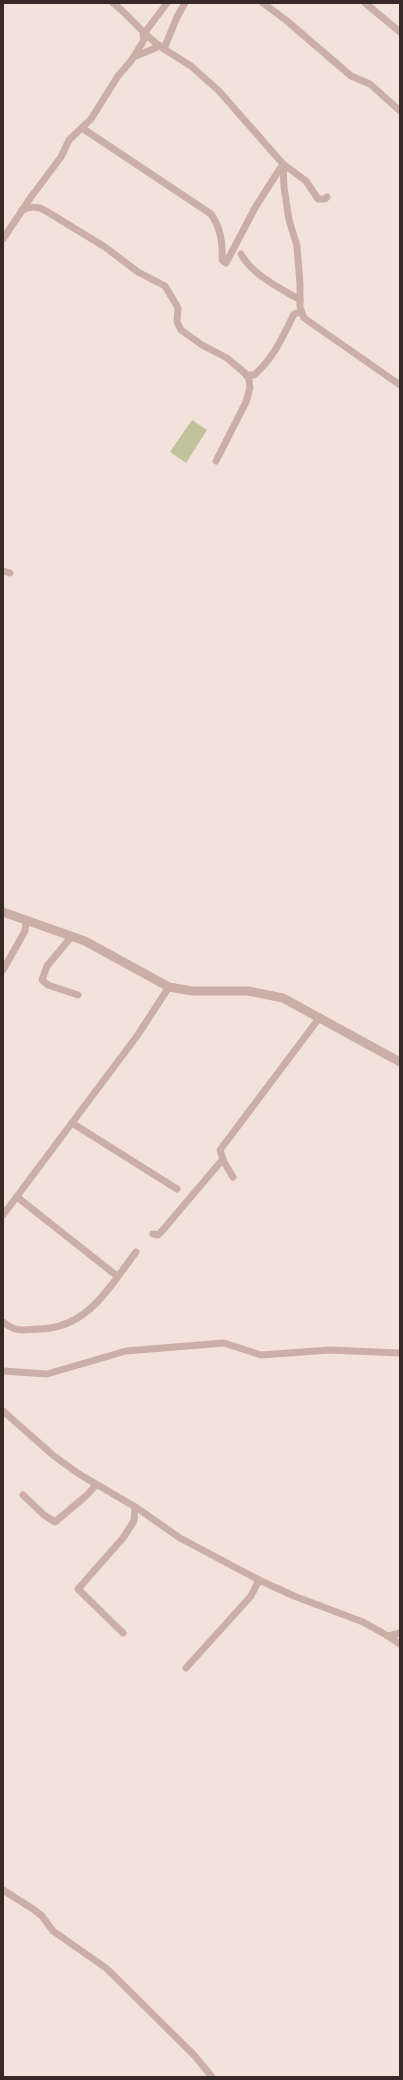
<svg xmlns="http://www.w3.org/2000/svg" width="403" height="2080" font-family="Montserrat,sans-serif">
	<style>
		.garden { fill: #bfc29b }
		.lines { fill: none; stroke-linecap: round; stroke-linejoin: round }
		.minor { stroke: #cbaea7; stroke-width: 7 }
		.tertiary { stroke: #cbaea7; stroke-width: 9 }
	</style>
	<rect width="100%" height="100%" fill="#f3e2dc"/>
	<!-- garden -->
	<polygon class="garden" points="192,420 207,430 186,463 170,452"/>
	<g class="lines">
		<!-- minor -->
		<g class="minor">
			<path d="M 113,3 C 133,18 142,35 164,49 L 177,17 L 185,3"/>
			<polyline points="263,3 287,21 351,76 370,84 400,111"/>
			<polyline points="365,3 400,32"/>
			<polyline points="136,56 160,46"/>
			<path d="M 82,128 L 211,214 C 221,228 223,243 222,260 L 226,263 L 256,206 L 283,164 L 219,91 L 191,66 L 164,49"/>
			<polyline points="283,164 284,187 289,220 297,246 300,284 300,307 304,318 400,385"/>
			<polyline points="283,164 306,181 318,199 325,199 327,197"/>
			<path d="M 22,210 C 31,206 38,206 46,211 L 105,247 L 138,272 L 165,286 L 178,308 L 177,322 L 181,330 L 202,345 L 227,358 L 246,374 L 249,379 L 250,388 L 246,402 L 216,461"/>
			<polyline points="3,239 31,197 61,157 69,140 91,119 118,76 131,61 144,40 143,35 167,3"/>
			<path d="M 241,254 C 252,275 280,288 300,300"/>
			<path d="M 246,375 L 254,375 C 274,358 283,336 294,314 L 301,312"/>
			<polyline points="3,571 10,573"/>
			<polyline points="72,936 47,966 42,980 48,985 78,995"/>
			<polyline points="3,970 25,931 26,920"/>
			<polyline points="72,1123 177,1189"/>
			<polyline points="233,1177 224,1162 220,1150 320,1017"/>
			<polyline points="17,1197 117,1276"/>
			<polyline points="3,1215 137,1036 169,987"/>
			<polyline points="153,1234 158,1235 162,1231 223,1159"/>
			<path d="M 3,1322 C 19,1334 22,1329 40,1329 C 88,1328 110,1286 136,1252"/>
			<polyline points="3,1371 47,1374 126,1351 224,1343 261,1355 330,1350 400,1353"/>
			<polyline points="3,1411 54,1456 79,1474 137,1508 180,1538 261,1581 294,1596 363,1622 388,1636 400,1633"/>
			<polyline points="23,1495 44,1515 55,1522 87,1495 96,1485"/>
			<polyline points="123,1633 78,1589 123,1538 134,1521 135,1507"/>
			<polyline points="388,1636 400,1644"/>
			<polyline points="186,1668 251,1596 259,1580"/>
			<polyline points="3,1890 33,1909 42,1916 53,1931 106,1968 194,2055 212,2077"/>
		</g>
		<!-- tertiary -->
		<polyline class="tertiary" points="3,912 85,941 169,987 192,991 248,991 283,998 400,1062"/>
	</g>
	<!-- border -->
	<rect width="403" height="2080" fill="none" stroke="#372928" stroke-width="8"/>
</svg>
